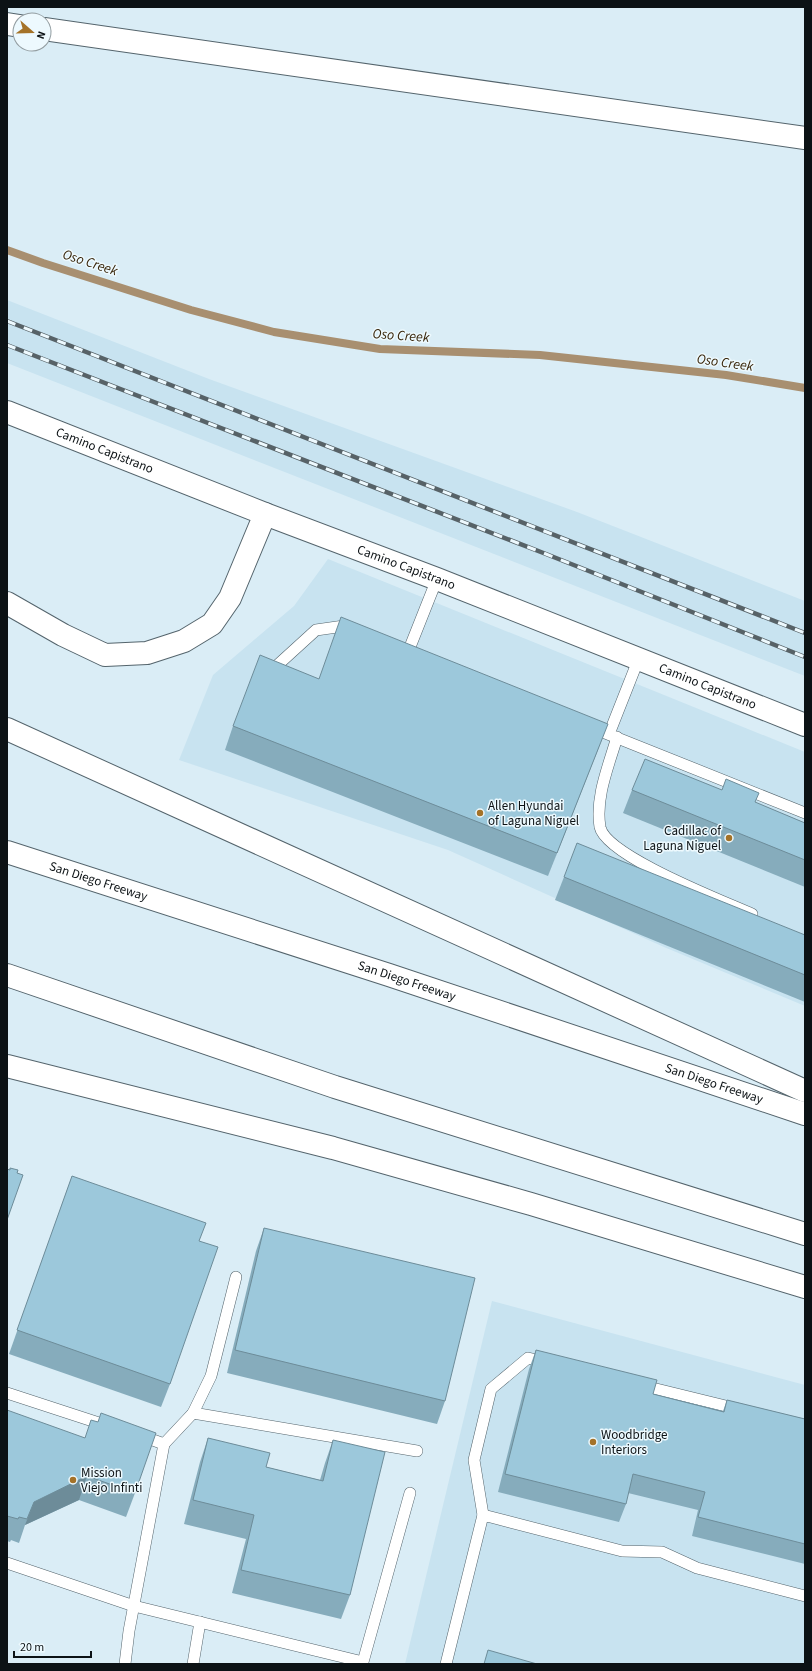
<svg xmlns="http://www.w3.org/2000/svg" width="812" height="1671" font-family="'Source Sans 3',sans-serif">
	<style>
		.built { fill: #c8e3f0 }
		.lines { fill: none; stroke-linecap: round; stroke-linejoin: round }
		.stream { stroke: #a88f70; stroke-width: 8 }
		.service-casing { stroke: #54646c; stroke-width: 12 }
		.tertiary-casing { stroke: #54646c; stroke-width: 24 }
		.secondary-casing { stroke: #54646c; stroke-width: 24 }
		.motorway-casing { stroke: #54646c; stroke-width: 24 }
		.service { stroke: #fff; stroke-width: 11 }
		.tertiary { stroke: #fff; stroke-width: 22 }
		.secondary { stroke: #fff; stroke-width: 22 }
		.motorway { stroke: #fff; stroke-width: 22 }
		.rail-casing { stroke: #576267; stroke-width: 4.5 }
		.rail { stroke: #edf9fe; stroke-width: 3; stroke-dasharray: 9; stroke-linecap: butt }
		.wall { fill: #86acbc }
		.shaded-wall { fill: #6d8c99 }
		.building { fill: #9cc8db; stroke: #6d8c99 }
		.poi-dot { fill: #a47228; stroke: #edf9fe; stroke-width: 1.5 }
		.labels { text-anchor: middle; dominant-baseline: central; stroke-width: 3; stroke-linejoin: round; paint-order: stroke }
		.street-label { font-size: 13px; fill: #0c1215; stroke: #edf9fe }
		.poi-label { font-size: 13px; fill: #0c1215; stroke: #edf9fe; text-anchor: start }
		.water-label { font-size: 14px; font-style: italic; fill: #39260b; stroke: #edf9fe }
	</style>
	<rect width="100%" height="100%" fill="#daedf6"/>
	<!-- built -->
	<g class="built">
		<polygon points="7,300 209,379 577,512 805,601 805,676 7,363"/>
		<polygon points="328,559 805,752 805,1006 664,947 448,850 179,760 213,675 294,606"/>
		<polygon points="492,1301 805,1385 805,1664 405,1664"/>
	</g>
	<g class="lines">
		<!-- stream -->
		<polyline class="stream" points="7,250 43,263 191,310 274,332 380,349 540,355 726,375 805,388"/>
		<!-- service casing -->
		<g class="service-casing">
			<g id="service">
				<polyline points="408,652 437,579"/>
				<polyline points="271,671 316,630 344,626 352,629"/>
				<polyline points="590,727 805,813"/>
				<polyline points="609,734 639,658"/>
				<path d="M 617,737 C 609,765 595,797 600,827 C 606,856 723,901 752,914"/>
				<polyline points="640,1385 738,1409"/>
				<polyline points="7,1393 105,1425"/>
				<polyline points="193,1413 211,1376 236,1277"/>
				<polyline points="164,1444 193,1413 417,1451"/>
				<polyline points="483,1515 474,1460 491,1389 528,1358 546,1362"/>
				<polyline points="7,1563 134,1606 363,1662 410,1493"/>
				<polyline points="125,1664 129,1631 164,1444 139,1435"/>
				<polyline points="193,1664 200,1622"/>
				<polyline points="446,1664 483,1515 622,1551 662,1552 697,1568 805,1596"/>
			</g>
		</g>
		<!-- tertiary casing -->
		<g class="tertiary-casing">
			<g id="tertiary">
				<path id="s1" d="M 265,514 L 437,579 L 805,725"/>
			</g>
		</g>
		<!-- secondary casing -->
		<g class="secondary-casing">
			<g id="secondary">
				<path id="s2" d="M 7,412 L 265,514 L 230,598 L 212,624 L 184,641 L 147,653 L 105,655 L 63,635 L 7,603"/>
			</g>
		</g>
		<!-- motorway casing -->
		<g class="motorway-casing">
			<g id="motorway">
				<polyline points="7,24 20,26"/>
				<polyline points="44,29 805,138"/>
				<polyline points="7,729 805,1091"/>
				<path id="s3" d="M 7,852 L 389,975 L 805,1114"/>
				<polyline points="7,975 335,1087 805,1234"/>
				<polyline points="7,1066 333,1148 531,1204 805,1287"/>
			</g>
		</g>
		<!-- service -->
		<use href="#service" class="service"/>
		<!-- tertiary -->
		<use href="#tertiary" class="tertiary"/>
		<!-- secondary -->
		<use href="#secondary" class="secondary"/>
		<!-- motorway -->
		<use href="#motorway" class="motorway"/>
		<!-- rail casing -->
		<g class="rail-casing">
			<g id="rail">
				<polyline points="7,321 805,633"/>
				<polyline points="7,345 546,554 805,657"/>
			</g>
		</g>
		<!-- rail -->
		<use href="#rail" class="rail"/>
	</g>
	<!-- wall -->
	<g class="wall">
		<polygon points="319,679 599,747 548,876 225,750 233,726"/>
		<polygon points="632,790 722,790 756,803 805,823 805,887 623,813"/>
		<polygon points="564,877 805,935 805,1002 555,900"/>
		<polygon points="72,1176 199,1241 170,1384 161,1407 9,1354"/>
		<polygon points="264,1228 445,1401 437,1424 227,1373 256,1251"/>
		<polygon points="536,1350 653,1394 723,1411 727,1400 805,1419 805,1564 692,1536 698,1510 628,1493 626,1504 619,1522 498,1492 529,1369"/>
		<polygon points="7,1410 135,1493 126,1517 79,1500 25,1525 19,1543 11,1540 10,1542 7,1541"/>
		<polygon points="208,1438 266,1467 320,1480 325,1463 333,1440 350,1595 341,1619 232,1593 246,1539 184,1524 200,1462"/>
	</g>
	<!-- shaded-wall -->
	<g class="shaded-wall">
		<polygon points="608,724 599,747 548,876 557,853"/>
		<polygon points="87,1476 79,1500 25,1525 34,1502"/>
	</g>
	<!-- building -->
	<g class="building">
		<polygon points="341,617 608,724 557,853 233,726 260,655 319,679"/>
		<polygon points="645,759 722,790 726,779 759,793 755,802 805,823 805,860 632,790"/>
		<polygon points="577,843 805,935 805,975 564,877"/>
		<polygon points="10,1168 18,1170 17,1173 23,1175 7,1220 7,1169 10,1170"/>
		<polygon points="72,1176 206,1223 199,1241 218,1247 170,1384 17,1330"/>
		<polygon points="264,1228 475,1278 445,1401 235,1350"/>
		<polygon points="536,1350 657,1380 653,1394 724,1412 727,1400 805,1419 805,1544 698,1517 705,1492 633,1474 626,1504 505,1474"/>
		<polygon points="7,1410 85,1438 91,1420 98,1422 101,1413 156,1433 135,1493 87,1476 34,1502 27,1519 19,1517 18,1519 7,1516"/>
		<polygon points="208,1438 270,1453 266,1467 323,1481 333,1440 385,1452 350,1595 241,1570 254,1515 193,1500"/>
		<polygon points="488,1650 537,1664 484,1664"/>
	</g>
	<!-- markers -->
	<g class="poi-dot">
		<circle cx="480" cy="813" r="4"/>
		<circle cx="729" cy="838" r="4"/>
		<circle cx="593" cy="1442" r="4"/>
		<circle cx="73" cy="1480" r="4"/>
	</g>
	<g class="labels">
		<!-- street labels -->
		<g class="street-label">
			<text stroke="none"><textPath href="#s2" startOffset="105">Camino Capistrano</textPath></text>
			<text stroke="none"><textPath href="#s1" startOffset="151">Camino Capistrano</textPath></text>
			<text stroke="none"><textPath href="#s1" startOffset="475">Camino Capistrano</textPath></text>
			<text stroke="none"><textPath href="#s3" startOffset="96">San Diego Freeway</textPath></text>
			<text stroke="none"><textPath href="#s3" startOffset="420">San Diego Freeway</textPath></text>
			<text stroke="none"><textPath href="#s3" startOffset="744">San Diego Freeway</textPath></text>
		</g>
		<!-- poi labels -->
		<g class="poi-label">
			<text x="488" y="806">Allen Hyundai<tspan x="488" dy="15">of Laguna Niguel</tspan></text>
			<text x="721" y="831" text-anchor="end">Cadillac of<tspan x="721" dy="15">Laguna Niguel</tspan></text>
			<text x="601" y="1435">Woodbridge<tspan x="601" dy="15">Interiors</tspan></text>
			<text x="81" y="1473">Mission<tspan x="81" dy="15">Viejo Infinti</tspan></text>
		</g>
		<!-- water labels -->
		<g class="water-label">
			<text transform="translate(90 263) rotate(18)">Oso Creek</text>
			<text transform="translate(401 336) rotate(4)">Oso Creek</text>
			<text transform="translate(725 363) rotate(8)">Oso Creek</text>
		</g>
	</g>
	<!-- border -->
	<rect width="812" height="1671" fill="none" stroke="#0c1215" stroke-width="16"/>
	<!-- north arrow -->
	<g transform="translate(32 32) rotate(110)"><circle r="19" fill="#edf9fe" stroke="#939da1"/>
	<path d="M0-3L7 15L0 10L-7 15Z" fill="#a47228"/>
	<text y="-6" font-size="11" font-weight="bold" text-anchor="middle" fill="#0c1215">N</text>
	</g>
	<!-- scale -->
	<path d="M14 1651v6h77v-6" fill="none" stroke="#0c1215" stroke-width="2"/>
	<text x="20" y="1651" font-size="12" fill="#0c1215" stroke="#edf9fe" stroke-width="3" paint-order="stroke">20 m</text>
</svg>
